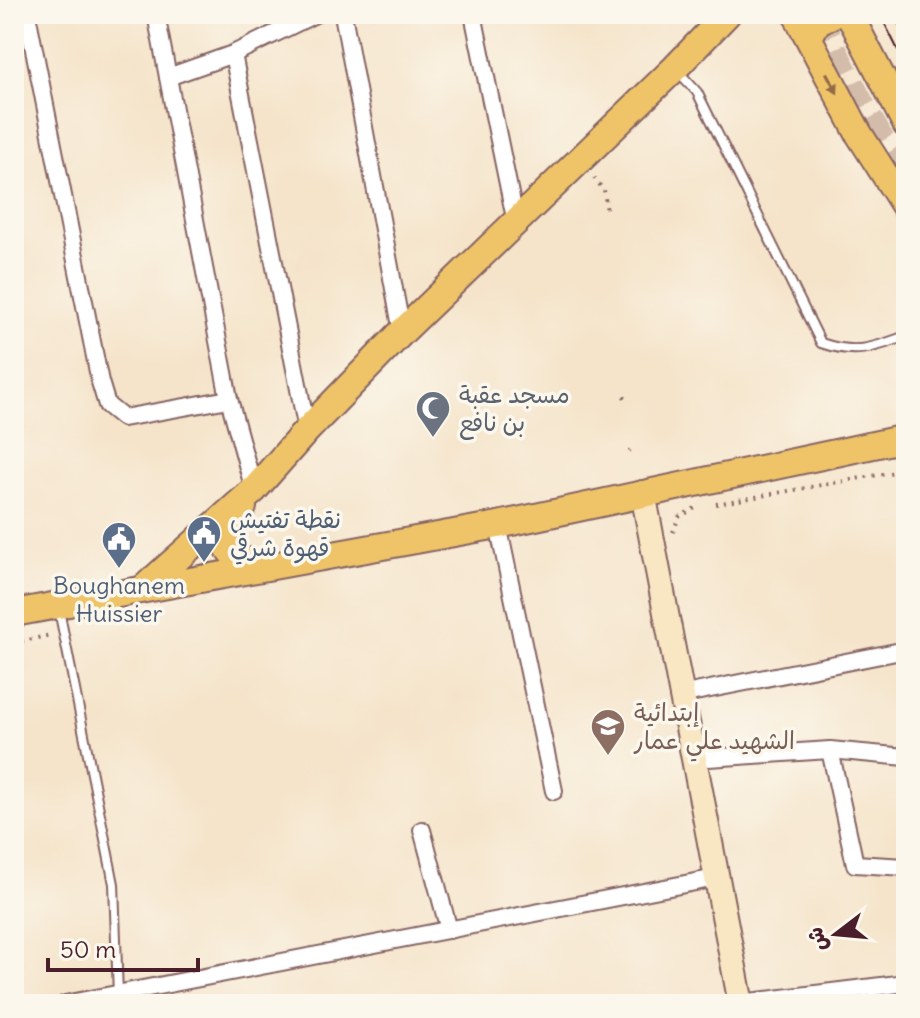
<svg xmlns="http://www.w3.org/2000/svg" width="920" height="1018" font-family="Delius,'Playpen Sans Arabic',sans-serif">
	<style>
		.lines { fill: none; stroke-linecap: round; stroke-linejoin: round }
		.primary-tunnel { stroke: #d3bdaa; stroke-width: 26; stroke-dasharray: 26 13; stroke-linecap: butt }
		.service-casing { stroke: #866463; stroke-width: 12 }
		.minor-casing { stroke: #866463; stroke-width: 20 }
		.secondary-casing { stroke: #866463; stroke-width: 28 }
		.primary-casing { stroke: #866463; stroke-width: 30 }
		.path { stroke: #866463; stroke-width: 4; stroke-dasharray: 2 6; stroke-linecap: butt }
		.service { stroke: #fff; stroke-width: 8 }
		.minor { stroke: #fff; stroke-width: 16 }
		.secondary { stroke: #f9e7c3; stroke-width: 24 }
		.primary { stroke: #efc469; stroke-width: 26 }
		.tram { stroke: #4a1f2b; stroke-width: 2 }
		.oneway { fill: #946947 }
		.labels { text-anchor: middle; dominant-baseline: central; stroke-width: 7; stroke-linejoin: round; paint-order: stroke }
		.worship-label { font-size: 24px; fill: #5b616d; stroke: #fbf7ec; text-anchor: start }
		.service-label { font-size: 24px; fill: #4e5e75; stroke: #fbf7ec; text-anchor: start }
		.education-label { font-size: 24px; fill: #785e54; stroke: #fbf7ec; text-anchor: start }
	</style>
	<rect width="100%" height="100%" fill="#fbf7ec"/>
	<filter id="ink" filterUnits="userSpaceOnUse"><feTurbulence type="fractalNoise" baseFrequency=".0125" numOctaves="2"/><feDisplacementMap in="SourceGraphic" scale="16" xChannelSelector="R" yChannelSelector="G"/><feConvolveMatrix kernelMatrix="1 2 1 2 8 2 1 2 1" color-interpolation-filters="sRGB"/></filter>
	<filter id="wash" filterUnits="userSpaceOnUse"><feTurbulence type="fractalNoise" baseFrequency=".006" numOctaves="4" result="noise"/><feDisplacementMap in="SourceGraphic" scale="32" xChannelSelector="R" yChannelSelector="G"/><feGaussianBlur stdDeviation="1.8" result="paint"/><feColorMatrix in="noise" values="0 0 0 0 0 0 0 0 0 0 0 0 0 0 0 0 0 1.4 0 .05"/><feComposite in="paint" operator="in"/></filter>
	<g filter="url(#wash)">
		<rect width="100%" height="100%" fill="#f5e4ca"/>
	</g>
	<g filter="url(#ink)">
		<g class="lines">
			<!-- primary-tunnel -->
			<path class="primary-tunnel" d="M 817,14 C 844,71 871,127 906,179"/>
			<!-- service casing -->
			<g class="service-casing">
				<g id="service">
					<path d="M 676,69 L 697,92 L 821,343 C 856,355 873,348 906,336"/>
					<polyline points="59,610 114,884 118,995"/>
				</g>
			</g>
			<!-- minor casing -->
			<g class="minor-casing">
				<g id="minor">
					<polyline points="27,14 100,382 107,405 123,418 229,399"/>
					<polyline points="156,14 229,399 254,490"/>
					<polyline points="343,14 402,332"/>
					<polyline points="473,14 516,223"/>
					<polyline points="233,54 307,430"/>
					<polyline points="168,77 233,54 315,14"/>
					<polyline points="498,525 554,791"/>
					<polyline points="680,695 906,650"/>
					<polyline points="830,750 855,864 906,867"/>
					<polyline points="693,759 830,750 906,757"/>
					<polyline points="422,830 449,930"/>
					<polyline points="741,1003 906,983"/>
					<polyline points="65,1004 716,878"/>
				</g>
			</g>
			<!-- secondary casing -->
			<g class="secondary-casing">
				<polyline id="secondary" points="643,493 741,1004"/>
			</g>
			<!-- primary casing -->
			<g class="primary-casing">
				<g id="primary">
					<polyline points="796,14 859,134 906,208"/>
					<polyline points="849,14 906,124"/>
					<polyline points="809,37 818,21 834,14"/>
					<path d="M 243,507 C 218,545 220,555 265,567"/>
					<polyline points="143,589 254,490 307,430 402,332 675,68 727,14"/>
					<polyline points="14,613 498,525 906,438"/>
				</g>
			</g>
			<!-- path -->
			<g class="path">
				<polyline points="594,178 604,190 607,213"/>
				<polyline points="899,230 906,241"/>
				<polyline points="624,396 625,398"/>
				<polyline points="629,451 630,450"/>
				<polyline points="900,471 902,480"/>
				<polyline points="716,504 906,470"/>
				<polyline points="673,532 679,517 695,508"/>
				<polyline points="14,643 51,635"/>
			</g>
			<!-- service -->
			<use href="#service" class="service"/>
			<!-- minor -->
			<use href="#minor" class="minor"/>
			<!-- secondary -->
			<use href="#secondary" class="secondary"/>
			<!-- primary -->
			<use href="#primary" class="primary"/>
			<!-- tram -->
			<g class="tram">
				<polyline points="880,14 906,66"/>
				<polyline points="894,14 906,39"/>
			</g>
		</g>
		<!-- one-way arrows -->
		<defs><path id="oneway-solid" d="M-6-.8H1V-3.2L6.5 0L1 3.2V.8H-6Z" transform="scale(2)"/></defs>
		<use class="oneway" href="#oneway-solid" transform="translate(832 83) rotate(62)"/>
	</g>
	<!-- icons -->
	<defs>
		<g id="mosque-pin" transform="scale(1.8)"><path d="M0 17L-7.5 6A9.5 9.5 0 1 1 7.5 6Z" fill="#6b7280" stroke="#fbf7ec"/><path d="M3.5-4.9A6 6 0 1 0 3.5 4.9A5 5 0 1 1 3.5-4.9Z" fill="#fff"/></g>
		<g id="civic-pin" transform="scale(1.8)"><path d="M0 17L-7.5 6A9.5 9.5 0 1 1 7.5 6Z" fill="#5c6f8a" stroke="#fbf7ec"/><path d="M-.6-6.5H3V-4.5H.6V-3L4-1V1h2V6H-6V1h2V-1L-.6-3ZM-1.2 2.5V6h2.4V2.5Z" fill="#fff"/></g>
		<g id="school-pin" transform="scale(1.8)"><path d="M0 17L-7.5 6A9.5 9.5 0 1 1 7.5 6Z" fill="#8d6e63" stroke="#fbf7ec"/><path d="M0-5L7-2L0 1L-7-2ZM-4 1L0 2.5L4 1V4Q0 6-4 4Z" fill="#fff"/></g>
	</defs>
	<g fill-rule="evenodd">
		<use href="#mosque-pin" x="433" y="408"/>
		<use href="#civic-pin" x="204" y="533"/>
		<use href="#civic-pin" x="119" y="539"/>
		<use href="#school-pin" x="608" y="726"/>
	</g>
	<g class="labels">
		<!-- worship labels -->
		<g class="worship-label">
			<text x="459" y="394">مسجد عقبة<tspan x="459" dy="28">بن نافع</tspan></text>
		</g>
		<!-- service labels -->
		<g class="service-label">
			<text x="230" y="519">نقطة تفتيش<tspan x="230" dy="28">قهوة شرقي</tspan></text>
			<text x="119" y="585" text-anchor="middle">Boughanem<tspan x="119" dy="28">Huissier</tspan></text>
		</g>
		<!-- education labels -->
		<g class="education-label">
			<text x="634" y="712">إبتدائية<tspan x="634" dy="28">الشهيد علي عمار</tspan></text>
		</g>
	</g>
	<!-- margin -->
	<rect width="920" height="1018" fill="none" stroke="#fbf7ec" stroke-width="48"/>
	<!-- north arrow -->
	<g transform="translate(836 934) rotate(254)" stroke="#fbf7ec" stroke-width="6" paint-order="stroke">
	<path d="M0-6L14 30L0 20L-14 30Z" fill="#4a1f2b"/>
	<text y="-12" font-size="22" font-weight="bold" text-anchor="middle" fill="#4a1f2b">ش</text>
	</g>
	<!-- scale -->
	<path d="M48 958v12h150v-12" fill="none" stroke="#4a1f2b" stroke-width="4"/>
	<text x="60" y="958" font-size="24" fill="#4a1f2b" stroke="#fbf7ec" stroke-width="6" paint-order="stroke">50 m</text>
</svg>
